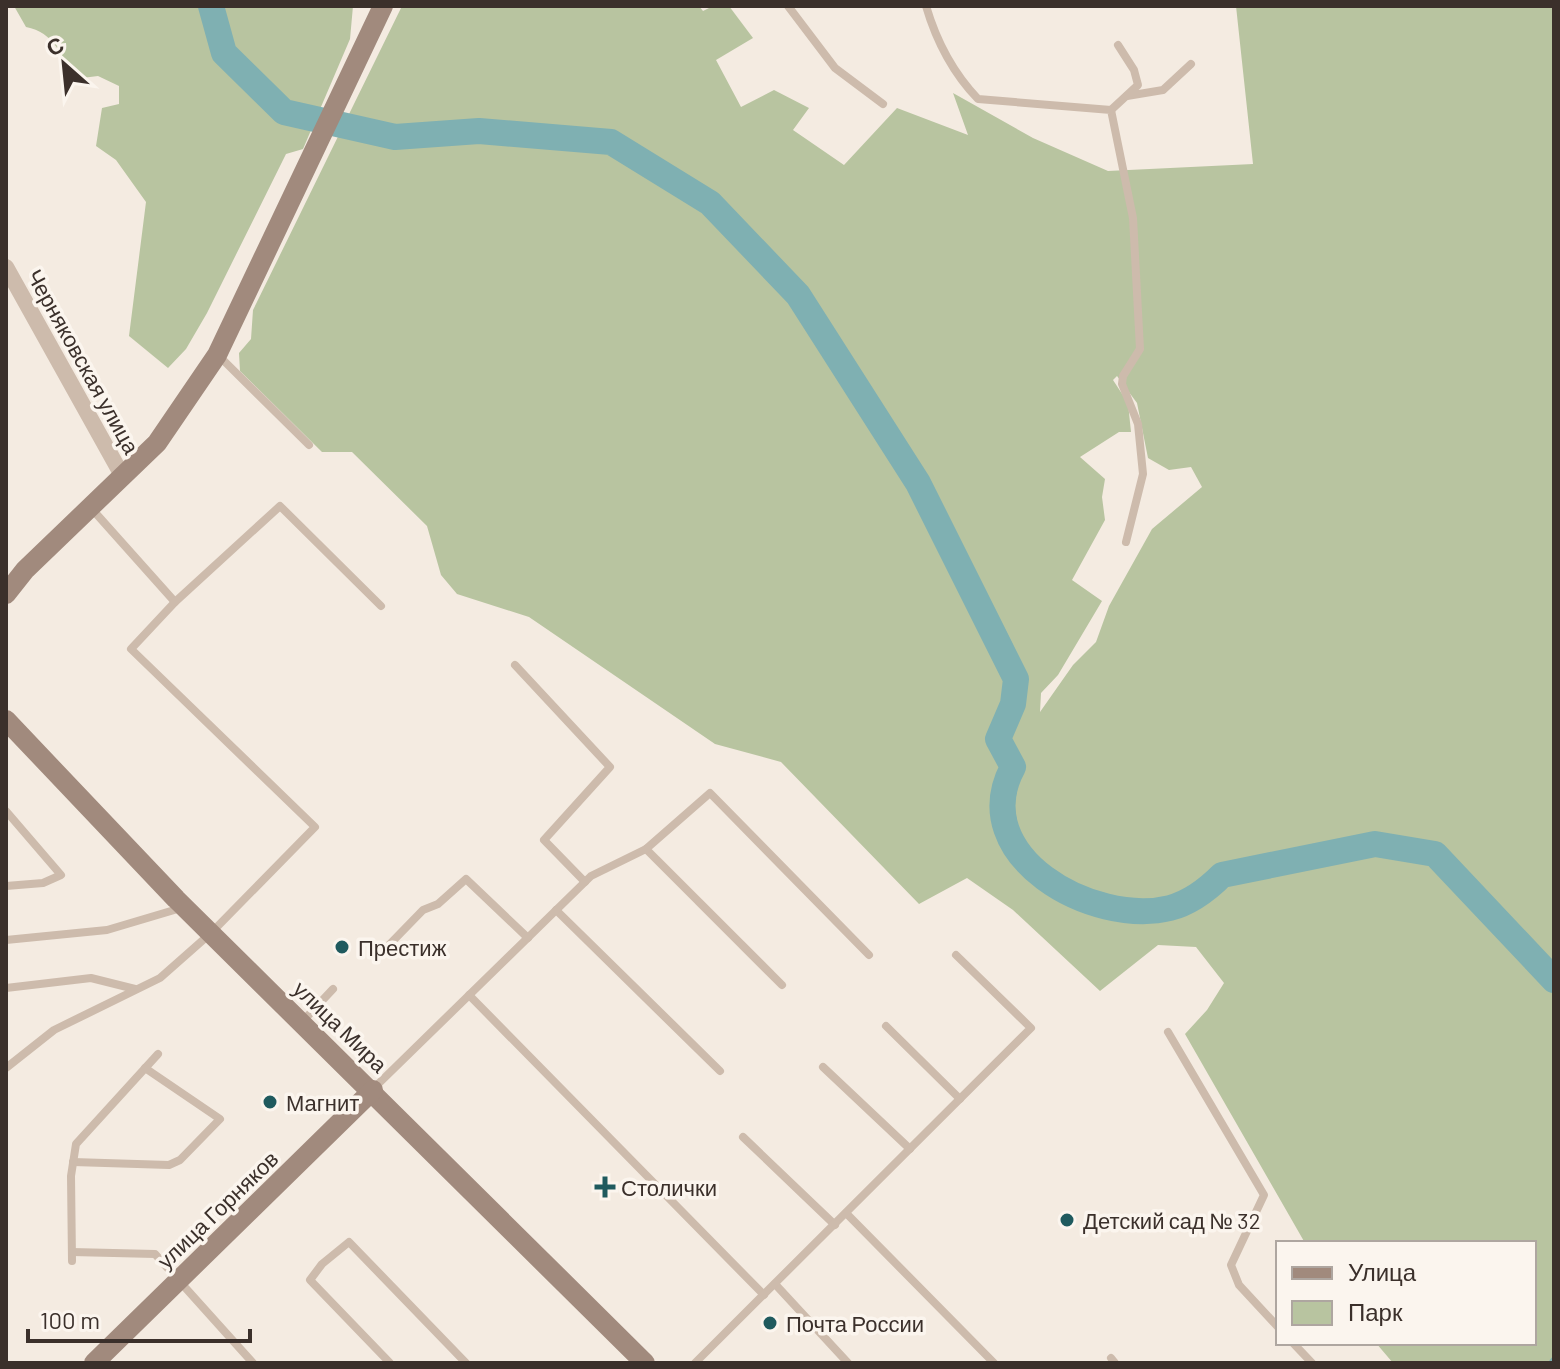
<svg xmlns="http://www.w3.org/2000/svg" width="1560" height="1369" font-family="Barlow,sans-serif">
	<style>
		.green { fill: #b8c4a0; fill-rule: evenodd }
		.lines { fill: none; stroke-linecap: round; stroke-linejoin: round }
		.stream { stroke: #7fb0b2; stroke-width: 4 }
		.river { stroke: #7fb0b2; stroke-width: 26 }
		.lane { stroke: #cdbbac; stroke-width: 8 }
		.street { stroke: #cdbbac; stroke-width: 16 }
		.secondary { stroke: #a18a7d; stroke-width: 20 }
		.poi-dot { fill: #1f5a5e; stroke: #fbf5ee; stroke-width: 3 }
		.labels { text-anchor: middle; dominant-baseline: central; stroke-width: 7; stroke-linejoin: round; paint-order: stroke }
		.street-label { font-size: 22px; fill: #3b302b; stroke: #fbf5ee }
		.poi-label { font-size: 22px; fill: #3b302b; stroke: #fbf5ee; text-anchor: start }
	</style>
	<rect width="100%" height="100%" fill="#f4ebe1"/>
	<!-- green -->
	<g class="green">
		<path d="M 14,6 L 353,6 L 350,39 L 303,149 L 286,154 L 207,313 L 186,349 L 168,368 L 129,336 L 146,202 L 116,160 L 96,146 L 102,108 L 119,104 L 119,86 L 98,76 L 74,79 C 62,56 54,32 26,27 Z"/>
		<path d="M 402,6 L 699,6 L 703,11 L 713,6 L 729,6 L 753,38 L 716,60 L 741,107 L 774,90 L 809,108 L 793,130 L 844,165 L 897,108 L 968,135 L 953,93 L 1033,138 L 1108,171 L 1253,164 L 1236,6 L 1554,6 L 1554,1363 L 1393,1363 L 1376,1343 L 1534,1343 L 1534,1243 L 1305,1243 L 1185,1034 L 1207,1010 L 1224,983 L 1196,947 L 1158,945 L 1100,991 L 1013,910 L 967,878 L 919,904 L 781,762 L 715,744 L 529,617 L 457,594 L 441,575 L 427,526 L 352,452 L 322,452 L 240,371 L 239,353 L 251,339 L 253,310 ZM 1117,376 L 1137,403 L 1148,458 L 1169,470 L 1191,467 L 1202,487 L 1152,529 L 1109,606 L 1096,642 L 1073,665 L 1040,712 L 1041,693 L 1058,675 L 1102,601 L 1072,580 L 1105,520 L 1102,497 L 1105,479 L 1080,457 L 1119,432 L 1131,432 L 1128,403 L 1113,380 Z"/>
	</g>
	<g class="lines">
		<!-- stream -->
		<polyline class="stream" points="1550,1363 1554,1358"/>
		<!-- river -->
		<path class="river" d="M 211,6 L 224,53 L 284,112 L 395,137 L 479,131 L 611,142 L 710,203 L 798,295 L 918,483 L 1016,679 L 1013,704 L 998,739 L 1013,767 C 965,856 1093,927 1170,908 C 1189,903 1208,889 1222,875 L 1375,844 L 1435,854 L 1554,980"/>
		<!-- lane -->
		<g class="lane">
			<polyline points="788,6 835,68 883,104"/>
			<path d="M 926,6 C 936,40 953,73 978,99 L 1111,110 L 1133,218 L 1140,349 L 1123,376 L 1122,384 L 1138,424 L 1143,474 L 1126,542"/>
			<polyline points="1127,96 1163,90 1191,64"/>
			<polyline points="1111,110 1138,85 1134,70 1118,45"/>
			<polyline points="218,355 309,445"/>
			<polyline points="92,509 175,602"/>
			<polyline points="515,665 610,767 544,840 585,882"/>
			<polyline points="6,811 61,875 43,883 6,886"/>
			<polyline points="646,849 782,985"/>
			<polyline points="556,910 720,1071"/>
			<polyline points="6,940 107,930 181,908"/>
			<polyline points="387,947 423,910 438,904 466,879 528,938"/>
			<polyline points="6,988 91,978 135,989"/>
			<polyline points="469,995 764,1295"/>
			<polyline points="302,1022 333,989"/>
			<polyline points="886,1026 960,1099"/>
			<polyline points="1168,1032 1264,1195 1231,1265 1239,1285 1278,1327"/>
			<polyline points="823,1067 910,1149"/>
			<polyline points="6,1068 54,1030 160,978 211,933 315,827 131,649 175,602 280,506 381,606"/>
			<polyline points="373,1089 591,876 646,849 710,793 869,955"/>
			<polyline points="743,1137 835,1225"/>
			<polyline points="73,1162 169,1165 180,1160 220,1119 145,1068"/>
			<polyline points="846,1213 994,1363"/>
			<polyline points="72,1252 155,1254 253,1363"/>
			<polyline points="72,1261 71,1176 76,1144 158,1054"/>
			<polyline points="775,1284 848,1363"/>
			<polyline points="1293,1343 1312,1363"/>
			<polyline points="1111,1358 1115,1363"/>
			<polyline points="390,1363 310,1280 322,1264 349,1242 466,1363"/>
			<polyline points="695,1363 1031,1028 956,955"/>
		</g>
		<!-- street -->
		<polyline class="street" points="6,267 123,477"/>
		<!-- secondary -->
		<g class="secondary">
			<polyline points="6,594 25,570 157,443 217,355 383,6"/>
			<polyline points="6,720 176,899 645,1363"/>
			<polyline points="94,1363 373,1090"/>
		</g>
	</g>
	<!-- markers -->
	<g class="poi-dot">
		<circle cx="342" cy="947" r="8"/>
		<circle cx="270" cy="1102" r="8"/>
		<path d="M601 1175h8v8h8v8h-8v8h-8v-8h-8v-8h8z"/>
		<circle cx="1067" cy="1220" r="8"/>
		<circle cx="770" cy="1323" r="8"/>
	</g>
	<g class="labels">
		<!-- street labels -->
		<g class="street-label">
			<text transform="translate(84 361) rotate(61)">Черняковская улица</text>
			<text transform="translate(341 1026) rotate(44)">улица Мира</text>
			<text transform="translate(217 1209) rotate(-44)">улица Горняков</text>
		</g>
		<!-- poi labels -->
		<g class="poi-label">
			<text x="358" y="947">Престиж</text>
			<text x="286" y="1102">Магнит</text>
			<text x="621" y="1187">Столички</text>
			<text x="1083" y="1220">Детский сад № 32</text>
			<text x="786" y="1323">Почта России</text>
		</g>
	</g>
	<!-- border -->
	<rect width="1560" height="1369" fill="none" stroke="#3b302b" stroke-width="16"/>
	<!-- legend -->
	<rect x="1276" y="1241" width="260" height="104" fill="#fbf5ee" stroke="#aea6a0" stroke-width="2"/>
	<rect x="1292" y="1267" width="40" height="12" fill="#a18a7d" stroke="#aea6a0" stroke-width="2"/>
	<text x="1348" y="1281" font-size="24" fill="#3b302b">Улица</text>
	<rect x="1292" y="1301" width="40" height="24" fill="#b8c4a0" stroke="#aea6a0" stroke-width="2"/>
	<text x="1348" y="1321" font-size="24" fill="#3b302b">Парк</text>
	<!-- north arrow -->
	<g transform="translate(64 64) rotate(333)" stroke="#fbf5ee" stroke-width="6" paint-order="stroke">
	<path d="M0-6L14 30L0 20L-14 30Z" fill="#3b302b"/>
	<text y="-12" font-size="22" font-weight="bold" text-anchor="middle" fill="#3b302b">С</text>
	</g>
	<!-- scale -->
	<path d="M28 1329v12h222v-12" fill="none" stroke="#3b302b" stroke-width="4"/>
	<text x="40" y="1329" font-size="24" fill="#3b302b" stroke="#fbf5ee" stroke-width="6" paint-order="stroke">100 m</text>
</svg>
